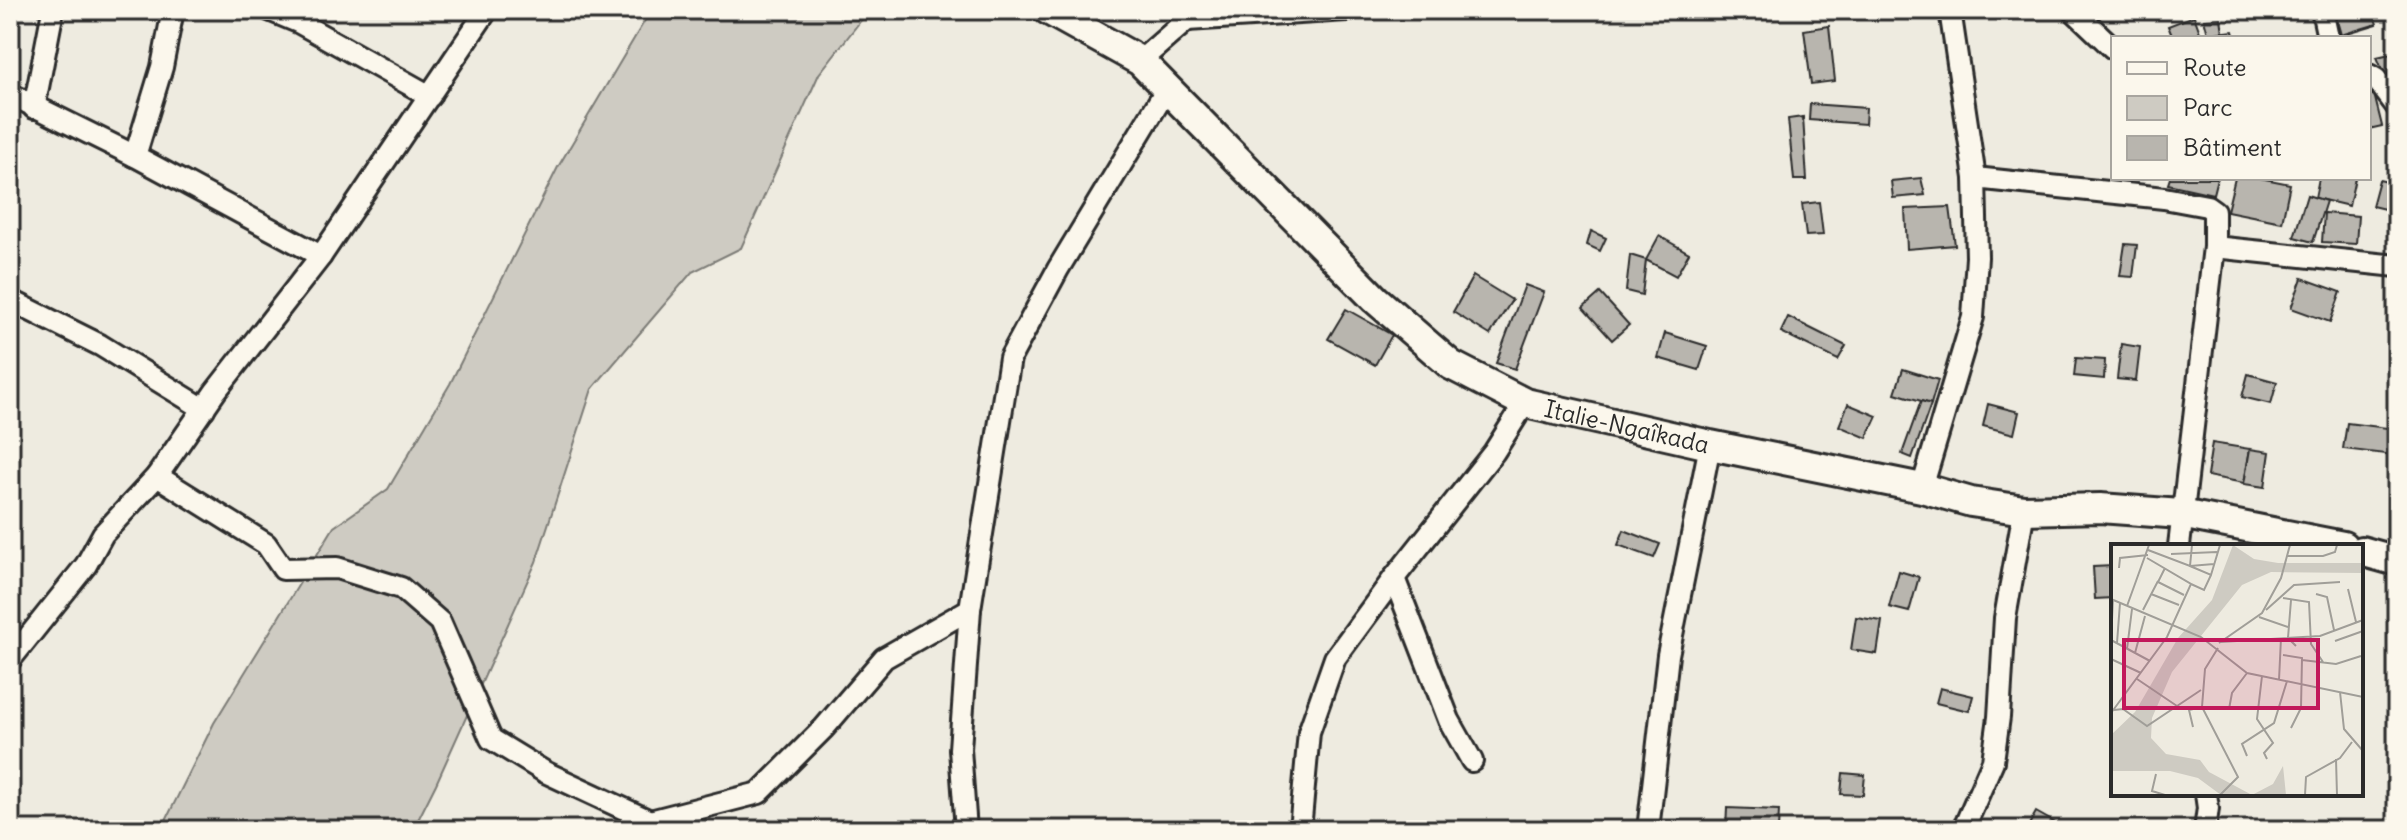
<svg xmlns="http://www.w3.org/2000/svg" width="2407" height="840" font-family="Delius,sans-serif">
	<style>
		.green { fill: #cecbc2; stroke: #7c7b76; stroke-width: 2 }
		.building { fill: #b8b5ae; stroke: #2b2b2b; stroke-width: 2 }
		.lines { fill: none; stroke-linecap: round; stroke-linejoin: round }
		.street-casing { stroke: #2b2b2b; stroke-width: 26 }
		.secondary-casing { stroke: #2b2b2b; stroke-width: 34 }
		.street { stroke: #fbf7ec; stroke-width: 20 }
		.secondary { stroke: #fbf7ec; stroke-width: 28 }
		.labels { text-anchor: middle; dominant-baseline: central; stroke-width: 6; stroke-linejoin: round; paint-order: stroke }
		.street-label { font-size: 24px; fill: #2b2b2b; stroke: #fbf7ec }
		.inset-road { fill: none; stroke: #a09e98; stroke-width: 2 }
		.view { fill: #c2185b; fill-opacity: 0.15; stroke: #c2185b; stroke-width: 4 }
		.inset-edge { fill: none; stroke: #2b2b2b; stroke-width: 4 }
	</style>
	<rect width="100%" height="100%" fill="#eeebe0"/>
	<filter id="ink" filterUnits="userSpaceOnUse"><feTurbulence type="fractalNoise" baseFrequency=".0125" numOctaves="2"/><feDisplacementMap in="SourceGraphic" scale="16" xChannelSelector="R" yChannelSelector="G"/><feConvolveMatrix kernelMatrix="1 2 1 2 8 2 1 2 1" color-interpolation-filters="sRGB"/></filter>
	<g filter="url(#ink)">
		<!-- green -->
		<polygon class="green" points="651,10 869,10 819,74 741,248 692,272 592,389 536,562 436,784 413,830 161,830 214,723 334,527 388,489 450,384 558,167"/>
		<!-- building -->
		<g class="building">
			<polygon points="2334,10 2372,10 2377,24 2341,35"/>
			<polygon points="2194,16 2202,38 2173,38 2168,26"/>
			<polygon points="2221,18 2223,32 2208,34 2204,19"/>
			<polygon points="1829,26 1835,81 1811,84 1804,30"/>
			<polygon points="2233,31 2235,38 2210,38 2208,34"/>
			<polygon points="2390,54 2397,81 2388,84 2377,57"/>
			<polygon points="2374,94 2382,126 2369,129 2369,96"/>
			<polygon points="1810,104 1866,108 1865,124 1809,120"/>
			<polygon points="1803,117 1807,180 1794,180 1788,119"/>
			<polygon points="1921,178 1925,195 1893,198 1891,181"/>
			<polygon points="2170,178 2217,178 2213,194 2168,184"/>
			<polygon points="2235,178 2260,178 2290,184 2282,222 2227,211"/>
			<polygon points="2319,178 2355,178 2349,206 2315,198"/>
			<polygon points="2379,180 2397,184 2397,212 2372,206"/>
			<polygon points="2307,195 2326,201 2313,242 2294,237"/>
			<polygon points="1819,202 1823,235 1806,236 1802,204"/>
			<polygon points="1950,207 1955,245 1907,249 1905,209"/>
			<polygon points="2324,213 2358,216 2356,244 2322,242"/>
			<polygon points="1591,231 1606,238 1600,251 1587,245"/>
			<polygon points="1659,236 1689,253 1676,276 1646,260"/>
			<polygon points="2125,244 2137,245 2133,277 2120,276"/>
			<polygon points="1630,255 1646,260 1642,295 1626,291"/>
			<polygon points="1473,276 1512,300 1490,335 1453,312"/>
			<polygon points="2302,278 2341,292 2330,322 2291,308"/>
			<polygon points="1525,285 1544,292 1515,369 1496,363"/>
			<polygon points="1600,293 1629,325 1612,340 1583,308"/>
			<polygon points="1346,309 1392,335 1375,365 1328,339"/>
			<polygon points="1788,317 1846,346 1838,360 1781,332"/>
			<polygon points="1665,333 1707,346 1699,370 1658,358"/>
			<polygon points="2121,344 2140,347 2136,381 2117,379"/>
			<polygon points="2076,358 2105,360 2104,379 2074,376"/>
			<polygon points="1903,369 1938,380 1931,404 1895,393"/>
			<polygon points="2248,374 2277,382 2271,404 2242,397"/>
			<polygon points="1921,401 1931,404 1912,458 1902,454"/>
			<polygon points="1848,404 1877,416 1867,438 1839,426"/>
			<polygon points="1988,404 2019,412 2014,434 1983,426"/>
			<polygon points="2347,423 2396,429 2393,455 2343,449"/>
			<polygon points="2212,443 2250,449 2244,483 2207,476"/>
			<polygon points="2250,449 2270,452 2265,487 2244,484"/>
			<polygon points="1624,530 1660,544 1654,558 1618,545"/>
			<polygon points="2113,566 2113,598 2095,599 2093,567"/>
			<polygon points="1899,571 1919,577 1909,612 1889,607"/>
			<polygon points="1856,617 1882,621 1877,654 1851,650"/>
			<polygon points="1940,688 1973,696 1969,711 1936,703"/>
			<polygon points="1843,773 1865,775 1863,795 1841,794"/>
			<polygon points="1727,808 1779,810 1778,830 1726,830"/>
			<polygon points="2036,812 2066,829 2065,830 2026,830"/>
		</g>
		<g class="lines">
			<!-- street casing -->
			<g class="street-casing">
				<g id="street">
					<polyline points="269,10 298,22 430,96"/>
					<polyline points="2073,10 2113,48"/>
					<polyline points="2322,10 2328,38"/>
					<polyline points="1187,20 1347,10"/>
					<polyline points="1140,61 1195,13"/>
					<polyline points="2369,75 2376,79 2397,107"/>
					<polyline points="10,94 135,156 321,256"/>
					<polyline points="34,108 53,10"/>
					<polyline points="135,156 162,67 173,10"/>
					<polyline points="1975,178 2164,198 2207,206 2214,211 2214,247 2179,546"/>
					<polyline points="2214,247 2397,266"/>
					<polyline points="10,300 100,345 204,409"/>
					<polyline points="157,476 266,544 283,569 337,568 401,588 440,622 491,739 545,772 650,821"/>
					<polyline points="1922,488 1973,317 1977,257 1975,178 1950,10"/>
					<polyline points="1394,578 1449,720 1472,761"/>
					<polyline points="10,660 86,565 103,534 157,476 215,392 321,256 487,10"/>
					<polyline points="640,829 650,821 759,793 824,728 884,658 970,609"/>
					<polyline points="966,830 960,749 970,609 1010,358 1058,269 1166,90"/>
					<polyline points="1300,830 1309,732 1335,658 1394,578 1494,452 1525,403"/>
					<polyline points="1648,830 1668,655 1710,445"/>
					<polyline points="1963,830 1993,761 1999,717 2005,618 2024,510"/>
					<polyline points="2205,830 2208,808 2206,794"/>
				</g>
			</g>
			<!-- secondary casing -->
			<g class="secondary-casing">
				<g id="secondary">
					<path id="s1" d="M 1048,10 L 1140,61 L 1375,299 L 1451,365 L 1525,403 L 1710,445 L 1922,488 L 1971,502 L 2024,510 L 2100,508 L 2181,514 L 2343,546"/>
					<polyline points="2361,551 2397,561"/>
				</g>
			</g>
			<!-- street -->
			<use href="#street" class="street"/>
			<!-- secondary -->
			<use href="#secondary" class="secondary"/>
		</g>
	</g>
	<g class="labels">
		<!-- street labels -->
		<g class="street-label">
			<text stroke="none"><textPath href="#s1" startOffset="728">Italie-Ngaîkada</textPath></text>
		</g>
	</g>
	<!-- overview -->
	<g transform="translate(2111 544)">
		<rect width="252" height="252" fill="#eeebe0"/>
		<path d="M 122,1 L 143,15 L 167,19 L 252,19 L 252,29 L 160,28 L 131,41 L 61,128 L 41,174 L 40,194 L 55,210 L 89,216 L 98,228 L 141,251 L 162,240 L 172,222 L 175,251 L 110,251 L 87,234 L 59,227 L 0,227 L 0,191 L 24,168 L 67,94 L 101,56 Z" fill="#cecbc2"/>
		<path class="inset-road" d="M 81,1 L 79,22 L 100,31 L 109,1M 37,6 L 79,22 L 103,20M 60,10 L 106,8M 176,12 L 212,12 L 224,8 L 226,1M 8,24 L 9,14 L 37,11M 54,24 L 47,38 L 73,51M 80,40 L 93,46 L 100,31M 237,45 L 245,78M 40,50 L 68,61M 205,50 L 216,53 L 223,86M 172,54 L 198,58 L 200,100 L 212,118M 0,55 L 90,93 L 136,129 L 252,153M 180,56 L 177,94 L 185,102M 16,62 L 38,1M 32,66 L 47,37M 155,66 L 183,41 L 229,38M 148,73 L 177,83M 0,96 L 39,117M 0,96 L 2,55M 224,97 L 252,87M 109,98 L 209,92 L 252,76M 6,99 L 9,59M 108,99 L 151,69 L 170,34 L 179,1M 107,104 L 94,125 L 91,163 L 127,233 L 109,251M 16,105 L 21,65M 24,109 L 34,72M 172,111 L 191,114 L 190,164 L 180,184M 0,115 L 30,129M 191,116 L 225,120 L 250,112M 151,132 L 146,175 L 162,199 L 153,209 L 156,215M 26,135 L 66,162M 168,136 L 170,94M 229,148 L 233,185 L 252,207M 118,165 L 121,149 L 136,129M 3,166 L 12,165 L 36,182 L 90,146M 0,169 L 56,93 L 80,40 L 36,14M 82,183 L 78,166 L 91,163M 136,212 L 131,200 L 163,179 L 176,137M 225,215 L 226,251M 45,230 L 41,247 L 54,251M 194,251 L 195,233 L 229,214 L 241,198"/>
		<path class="view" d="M 13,96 L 207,96 L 207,164 L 13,164 Z"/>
		<rect width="252" height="252" class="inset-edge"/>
	</g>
	<!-- margin -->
	<rect width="2407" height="840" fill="none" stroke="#fbf7ec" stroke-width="40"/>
	<rect x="20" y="20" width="2367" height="800" fill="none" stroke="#2b2b2b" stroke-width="3" filter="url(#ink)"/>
	<!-- legend -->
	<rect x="2111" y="36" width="260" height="144" fill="#fbf7ec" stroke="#a8a59f" stroke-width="2"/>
	<rect x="2127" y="62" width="40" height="12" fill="#fbf7ec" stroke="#a8a59f" stroke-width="2"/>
	<text x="2183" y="76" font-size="24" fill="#2b2b2b">Route</text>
	<rect x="2127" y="96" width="40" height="24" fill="#cecbc2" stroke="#a8a59f" stroke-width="2"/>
	<text x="2183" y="116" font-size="24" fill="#2b2b2b">Parc</text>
	<rect x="2127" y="136" width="40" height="24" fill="#b8b5ae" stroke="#a8a59f" stroke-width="2"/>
	<text x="2183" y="156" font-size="24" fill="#2b2b2b">Bâtiment</text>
</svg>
